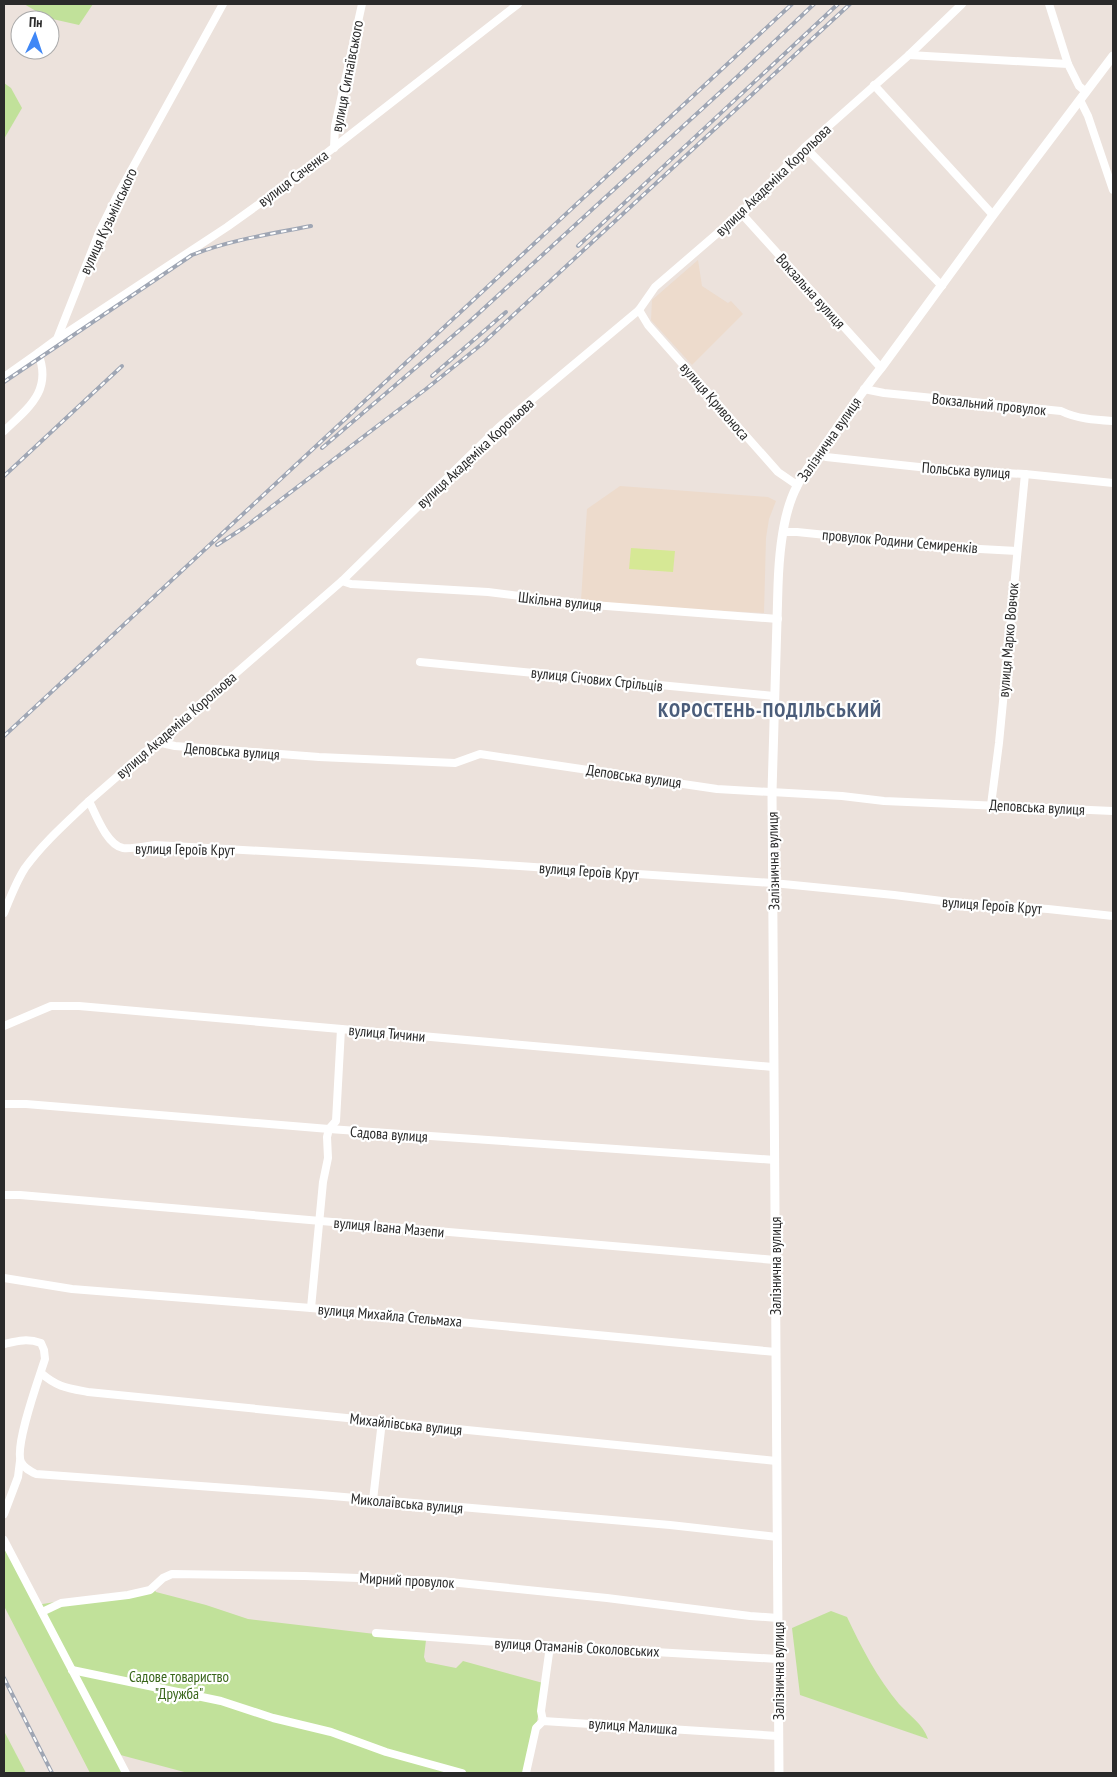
<svg xmlns="http://www.w3.org/2000/svg" width="1117" height="1777" font-family="'PT Sans Narrow',sans-serif">
	<style>
		.education { fill: #eddbcc }
		.green { fill: #c1e19a }
		.pitch { fill: #d6e895 }
		.lines { fill: none; stroke-linecap: round; stroke-linejoin: round }
		.minor { stroke: #fff; stroke-width: 8 }
		.tertiary { stroke: #fff; stroke-width: 9 }
		.rail-casing { stroke: #9fa6b4; stroke-width: 4 }
		.rail { stroke: #fff; stroke-width: 2; stroke-dasharray: 5.5; stroke-linecap: butt }
		.labels { text-anchor: middle; dominant-baseline: central; stroke-width: 4.5; stroke-linejoin: round; paint-order: stroke }
		.street-label { font-size: 15px; fill: #2a2a2a; stroke: #fff }
		.park-label { font-size: 15px; fill: #3a661b; stroke: #fff }
		.district-label { font-size: 20px; font-weight: bold; letter-spacing: 1px; fill: #4b5d7a; stroke: #fff }
	</style>
	<rect width="100%" height="100%" fill="#ece2dc"/>
	<!-- education -->
	<g class="education">
		<polygon points="698,260 702,286 728,303 731,301 743,314 692,365 651,320 652,300"/>
		<polygon points="620,486 768,497 776,501 769,519 766,538 764,613 652,607 581,600 587,509"/>
	</g>
	<!-- green -->
	<g class="green">
		<polygon points="24,4 93,4 79,25 48,18"/>
		<polygon points="4,83 11,88 22,108 4,139"/>
		<polygon points="4,1544 36,1605 107,1594 154,1589 156,1592 206,1605 248,1619 426,1640 424,1657 426,1662 456,1668 463,1661 543,1683 537,1722 525,1773 188,1773 113,1753 122,1773 90,1773 4,1606"/>
		<path d="M 831,1611 L 847,1617 C 861,1647 878,1679 899,1704 C 910,1716 923,1724 928,1739 L 800,1695 L 792,1628 Z"/>
		<polygon points="4,1731 26,1773 4,1773"/>
	</g>
	<!-- pitch -->
	<polygon class="pitch" points="631,548 675,551 673,572 629,569"/>
	<g class="lines">
		<!-- minor -->
		<g class="minor">
			<polyline points="1049,4 1068,64"/>
			<polyline points="909,55 1068,64 1079,86 1086,92"/>
			<polyline points="874,85 993,215"/>
			<polyline points="1080,100 1088,116 1113,190"/>
			<polyline points="805,147 942,286"/>
			<polyline points="334,148 335,126 362,4"/>
			<polyline points="741,213 881,368"/>
			<polyline points="639,310 648,325 778,472 797,485"/>
			<polyline points="57,339 227,227 287,184 518,4"/>
			<polyline points="4,377 38,353"/>
			<path d="M 864,389 L 884,393 L 1061,411 C 1077,419 1096,420 1113,421"/>
			<path d="M 4,431 C 28,408 53,391 38,353 L 57,339 L 100,230 L 116,198 L 223,4"/>
			<polyline points="819,453 826,457 947,470 1025,474 1113,483"/>
			<polyline points="784,532 797,532 943,547 1017,551"/>
			<polyline points="342,581 351,584 488,592 593,605 778,619"/>
			<polyline points="420,662 774,696"/>
			<polyline points="157,742 175,746 319,757 455,763 480,754 717,789 842,796 884,801 1113,811"/>
			<path d="M 89,801 C 96,815 107,845 123,848 C 133,849 145,846 155,845 L 473,863 L 773,883 L 894,895 L 966,904 L 1048,909 L 1113,916"/>
			<polyline points="991,805 999,743 1025,474"/>
			<path d="M 4,913 C 10,898 16,882 25,868 C 43,843 67,822 89,801 L 342,581 L 499,427 L 639,310 L 655,287 L 741,213 L 805,147 L 909,55 L 962,4"/>
			<polyline points="4,1026 51,1006 79,1006 773,1067"/>
			<polyline points="4,1104 26,1104 329,1129 775,1160"/>
			<polyline points="4,1195 20,1195 775,1260"/>
			<polyline points="4,1278 72,1289 311,1308 776,1352"/>
			<polyline points="311,1308 323,1182 328,1158 327,1137 329,1129 336,1121 341,1029"/>
			<path d="M 4,1344 C 17,1341 27,1338 41,1343 L 44,1350 L 45,1359 C 39,1378 14,1446 21,1462 C 24,1468 30,1471 36,1474 L 309,1494 L 670,1525 L 777,1537"/>
			<path d="M 41,1373 C 57,1387 67,1388 88,1392 L 776,1461"/>
			<polyline points="373,1500 382,1421"/>
			<polyline points="4,1514 18,1477 20,1461"/>
			<polyline points="4,1540 126,1773"/>
			<polyline points="42,1612 61,1603 128,1595 150,1590 163,1578 172,1574 304,1576 440,1581 607,1598 750,1616 778,1618"/>
			<polyline points="376,1633 550,1646 778,1659"/>
			<polyline points="72,1670 221,1701 273,1718 331,1732 386,1752 462,1773"/>
			<polyline points="543,1721 541,1711 550,1646"/>
			<polyline points="526,1773 536,1728 543,1721 778,1736"/>
		</g>
		<!-- tertiary -->
		<path class="tertiary" d="M 779,1773 L 772,792 L 778,586 C 779,555 782,514 797,486 C 803,472 814,460 823,448 C 842,421 860,394 881,368 L 993,215 L 1113,56"/>
		<!-- rail casing -->
		<g class="rail-casing">
			<g id="rail">
				<polyline points="578,246 838,4"/>
				<polyline points="432,376 506,312"/>
				<path d="M 4,382 L 192,255 C 230,240 271,234 311,226"/>
				<polyline points="322,448 468,323 738,76 814,4"/>
				<polyline points="4,476 122,366"/>
				<polyline points="217,545 245,527 426,389 482,344 850,4"/>
				<polyline points="4,736 792,4"/>
				<polyline points="4,1678 52,1773"/>
			</g>
		</g>
		<!-- rail -->
		<use href="#rail" class="rail"/>
	</g>
	<g class="labels">
		<!-- street labels -->
		<g class="street-label">
			<text transform="translate(347 76) rotate(-79)">вулиця Сигнаївського</text>
			<text transform="translate(293 178) rotate(-37)">вулиця Саченка</text>
			<text transform="translate(773 180) rotate(-44)">вулиця Академіка Корольова</text>
			<text transform="translate(108 221) rotate(-65)">вулиця Кузьмінського</text>
			<text transform="translate(811 291) rotate(48)">Вокзальна вулиця</text>
			<text transform="translate(715 401) rotate(49)">вулиця Кривоноса</text>
			<text transform="translate(989 404) rotate(6)">Вокзальний провулок</text>
			<text transform="translate(829 439) rotate(-55)">Залізнична вулиця</text>
			<text transform="translate(475 453) rotate(-43)">вулиця Академіка Корольова</text>
			<text transform="translate(966 470) rotate(4)">Польська вулиця</text>
			<text transform="translate(900 541) rotate(5)">провулок Родини Семиренків</text>
			<text transform="translate(560 601) rotate(6)">Шкільна вулиця</text>
			<text transform="translate(1008 640) rotate(-85)">вулиця Марко Вовчок</text>
			<text transform="translate(597 679) rotate(6)">вулиця Січових Стрільців</text>
			<text transform="translate(176 725) rotate(-41)">вулиця Академіка Корольова</text>
			<text transform="translate(232 751) rotate(4)">Деповська вулиця</text>
			<text transform="translate(634 776) rotate(8)">Деповська вулиця</text>
			<text transform="translate(1037 807) rotate(3)">Деповська вулиця</text>
			<text transform="translate(185 849) rotate(1)">вулиця Героїв Крут</text>
			<text transform="translate(773 861) rotate(-91)">Залізнична вулиця</text>
			<text transform="translate(589 871) rotate(4)">вулиця Героїв Крут</text>
			<text transform="translate(992 905) rotate(4)">вулиця Героїв Крут</text>
			<text transform="translate(387 1033) rotate(5)">вулиця Тичини</text>
			<text transform="translate(389 1134) rotate(4)">Садова вулиця</text>
			<text transform="translate(389 1227) rotate(5)">вулиця Івана Мазепи</text>
			<text transform="translate(775 1266) rotate(-90)">Залізнична вулиця</text>
			<text transform="translate(390 1315) rotate(5)">вулиця Михайла Стельмаха</text>
			<text transform="translate(406 1424) rotate(6)">Михайлівська вулиця</text>
			<text transform="translate(407 1503) rotate(5)">Миколаївська вулиця</text>
			<text transform="translate(407 1580) rotate(3)">Мирний провулок</text>
			<text transform="translate(577 1647) rotate(3)">вулиця Отаманів Соколовських</text>
			<text transform="translate(778 1671) rotate(-90)">Залізнична вулиця</text>
			<text transform="translate(633 1726) rotate(4)">вулиця Малишка</text>
		</g>
		<!-- park labels -->
		<g class="park-label">
			<text x="179" y="1676">Садове товариство<tspan x="179" dy="17">"Дружба"</tspan></text>
		</g>
		<!-- district labels -->
		<g class="district-label">
			<text x="770" y="710">КОРОСТЕНЬ-ПОДІЛЬСЬКИЙ</text>
		</g>
	</g>
	<!-- border -->
	<rect width="1117" height="1777" fill="none" stroke="#2a2a2a" stroke-width="10"/>
	<!-- north arrow -->
	<g transform="translate(35 35) rotate(3)"><circle r="24" fill="#ffffff" stroke="#aaaaaa"/>
	<path d="M0-4L9 19L0 12L-9 19Z" fill="#3f87f6"/>
	<text y="-8" font-size="14" font-weight="bold" text-anchor="middle" fill="#2a2a2a">Пн</text>
	</g>
</svg>
